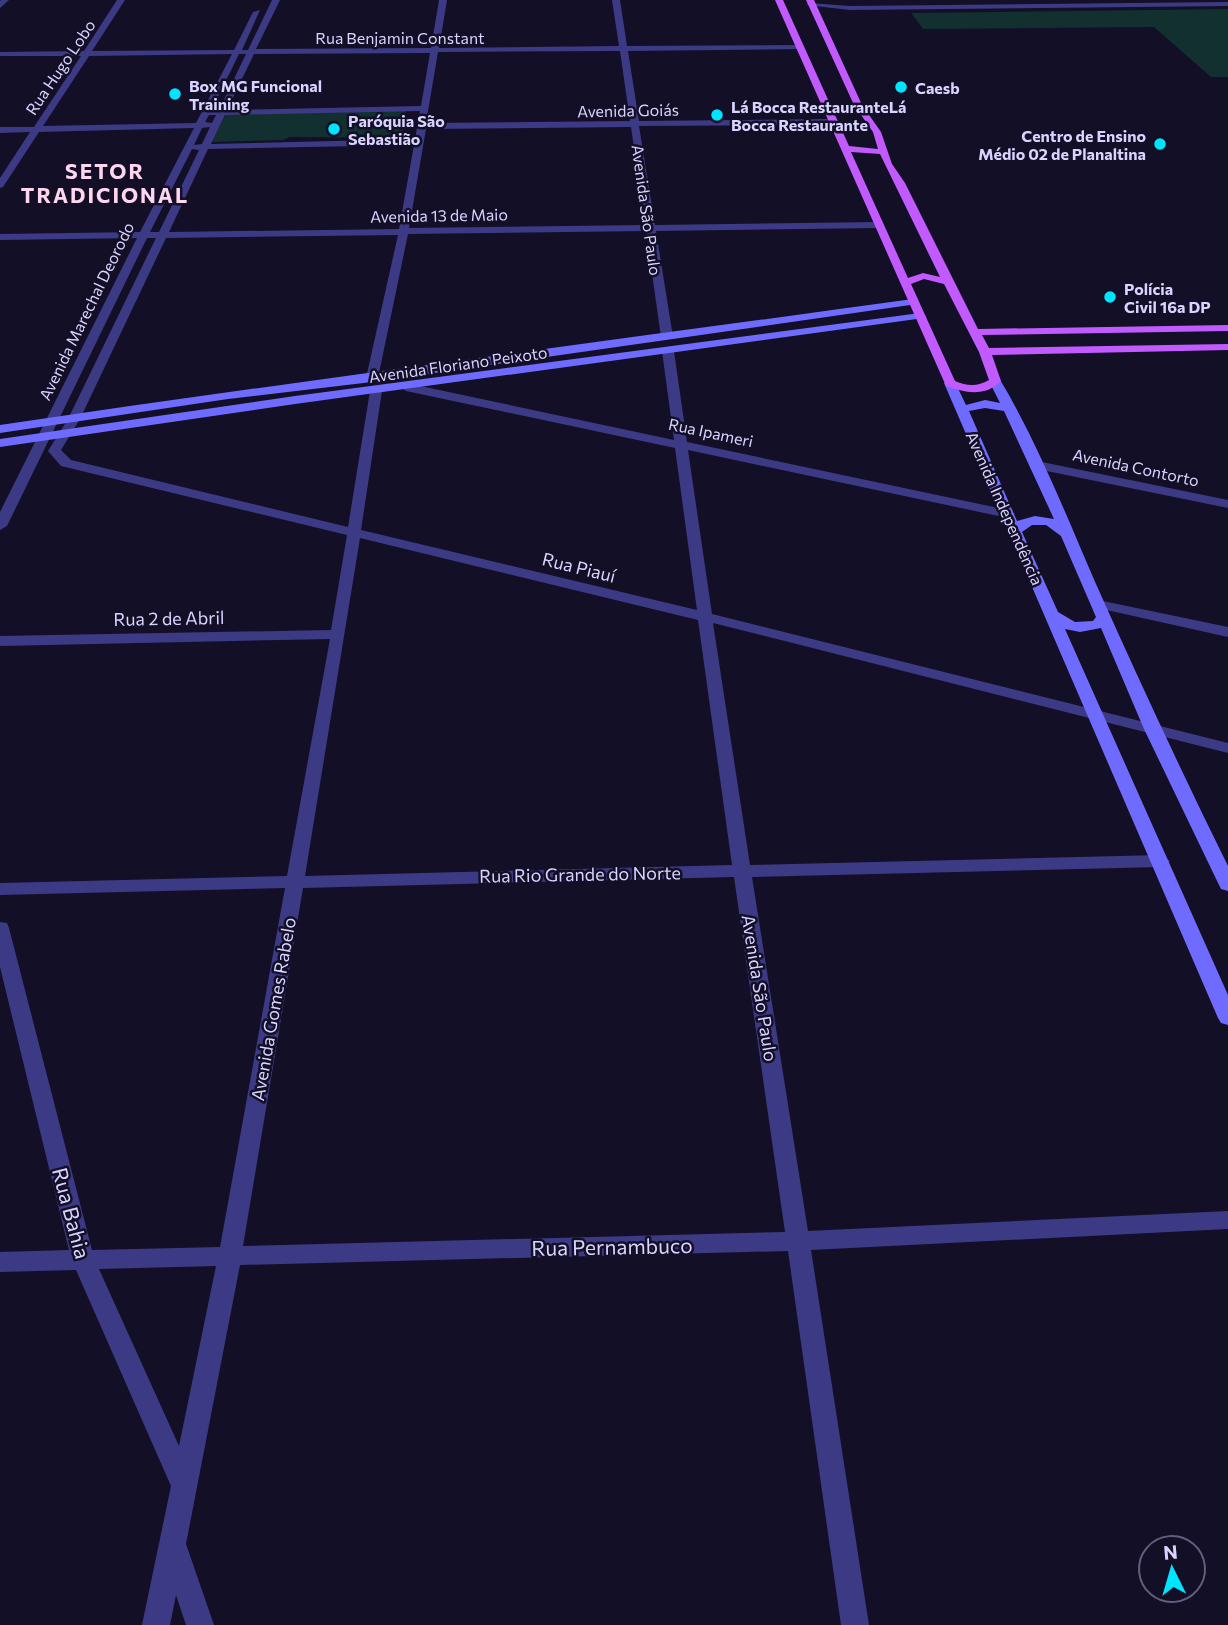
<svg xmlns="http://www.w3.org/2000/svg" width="1228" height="1625" font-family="Commissioner,sans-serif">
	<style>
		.green { fill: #12302f }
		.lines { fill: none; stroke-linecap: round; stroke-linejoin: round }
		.street { fill: #3d3a85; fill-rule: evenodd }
		.secondary { fill: #6f6bff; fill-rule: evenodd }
		.primary { fill: #c25bff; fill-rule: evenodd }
		.poi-dot { fill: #00e5ff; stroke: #130f26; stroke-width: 2.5 }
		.labels { text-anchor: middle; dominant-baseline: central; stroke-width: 5; stroke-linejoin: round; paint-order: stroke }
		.far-street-label { font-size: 16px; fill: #d9d4ff; stroke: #130f26 }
		.far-poi-label { font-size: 16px; font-weight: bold; fill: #d9d4ff; stroke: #130f26; text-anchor: start }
		.street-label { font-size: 18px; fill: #d9d4ff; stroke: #130f26 }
		.far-district-label { font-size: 21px; font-weight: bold; letter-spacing: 2px; fill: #ffd6f0; stroke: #130f26 }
		.near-street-label { font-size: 21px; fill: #d9d4ff; stroke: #130f26 }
	</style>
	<rect width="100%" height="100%" fill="#130f26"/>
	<!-- green -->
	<g class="green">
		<polygon points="1228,9 1228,77 1211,77 1154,27 923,29 911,13"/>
		<polygon points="373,111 406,111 402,138 290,137 283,140 212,142 226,114"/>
	</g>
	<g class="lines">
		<!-- street -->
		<g class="street">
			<polygon points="1,0 9,0 0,8 0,1"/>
			<path d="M 117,0 L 125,0 L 92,51 L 234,50 L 253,12 L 260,10 L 242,50 L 248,50 L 272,0 L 280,0 L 256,49 L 431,48 L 439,0 L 447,0 L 439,48 L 619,46 L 612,0 L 620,0 L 627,46 L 803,45 L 800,49 L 628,51 L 639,121 L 833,119 L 837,122 L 833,125 L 639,126 L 655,225 L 879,222 L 884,225 L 879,228 L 656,231 L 673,337 L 667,340 L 661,337 L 646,231 L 408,234 L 378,378 L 372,382 L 366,378 L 398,235 L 166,238 L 80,419 L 61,450 L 71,460 L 348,527 L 370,391 L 376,387 L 382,391 L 361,530 L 697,610 L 675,448 L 406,391 L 400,387 L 406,383 L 674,440 L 662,351 L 668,348 L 674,351 L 687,442 L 1008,510 L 1015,514 L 1008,518 L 688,450 L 712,614 L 1228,743 L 1228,753 L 713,623 L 750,865 L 1161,855 L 1170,861 L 1161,867 L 752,877 L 808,1231 L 1228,1211 L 1228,1229 L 811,1250 L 869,1625 L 841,1625 L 788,1251 L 240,1265 L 186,1544 L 214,1625 L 186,1625 L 176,1595 L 170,1625 L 142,1625 L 171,1486 L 76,1270 L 0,1272 L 0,1252 L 69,1250 L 0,967 L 0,922 L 7,923 L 9,928 L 92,1250 L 220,1247 L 285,888 L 0,895 L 0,883 L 287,876 L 330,639 L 0,646 L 0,636 L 331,630 L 347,535 L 61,466 L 48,451 L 68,419 L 156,238 L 147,238 L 7,526 L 0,530 L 0,512 L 137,238 L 0,240 L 0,234 L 140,232 L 194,128 L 39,132 L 3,187 L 0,188 L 0,178 L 30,132 L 0,133 L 0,127 L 34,127 L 81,56 L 0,56 L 0,52 L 84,51 ZM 620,51 L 630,121 L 426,123 L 438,52 ZM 430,53 L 421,106 L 227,110 L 254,54 ZM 232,54 L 196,123 L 43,126 L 89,56 ZM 239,54 L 246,54 L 219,110 L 211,111 ZM 420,111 L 415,139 L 211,144 L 225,115 ZM 209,115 L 216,115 L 212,123 L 205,122 ZM 210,127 L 202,144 L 194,145 L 202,128 ZM 631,127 L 645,225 L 409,228 L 426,129 ZM 414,145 L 399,229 L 169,232 L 208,149 ZM 192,149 L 199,150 L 159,232 L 150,232 ZM 360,538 L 698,620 L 732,865 L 305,876 ZM 734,877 L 785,1232 L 243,1246 L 303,888 ZM 216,1266 L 179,1446 L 99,1269 Z"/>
			<polygon points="1228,2 1228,6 850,10 806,5 810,3 850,6"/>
			<polygon points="1037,461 1228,500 1228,508 1032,468 1030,465"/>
			<polygon points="1098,600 1228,627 1228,637 1093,607 1091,604 1093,601"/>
		</g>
		<!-- secondary -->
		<g class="secondary">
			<path d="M 913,299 L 917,300 L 917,304 L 372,382 L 228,399 L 0,433 L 0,425 C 304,380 609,341 913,299 Z"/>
			<polygon points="920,313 926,316 924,318 295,404 0,447 0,439 295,396"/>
			<path d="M 995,377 L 999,378 C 1037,441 1066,515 1096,584 C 1138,678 1182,773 1228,866 L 1228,891 L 1221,889 L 1219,885 L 1144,729 L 1101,628 L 1080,632 L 1065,629 L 1228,995 L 1228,1025 L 1221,1023 L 1218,1018 L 944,383 L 954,380 L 966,405 L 985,400 L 1000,403 L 989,381 ZM 985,408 L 1004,411 L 1054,519 L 1035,516 L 1017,521 L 969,411 ZM 1032,525 L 1046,525 L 1061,536 L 1096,617 L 1093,621 L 1075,622 L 1058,612 L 1022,532 Z"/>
		</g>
		<!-- primary -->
		<path class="primary" d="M 775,0 L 783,0 L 849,146 L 878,149 L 873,132 L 854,105 L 806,0 L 814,0 L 862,105 L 881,132 L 892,164 L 905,183 L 978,329 L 1228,325 L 1228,331 L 982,335 L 989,348 L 1228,344 L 1228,350 L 992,355 L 1001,381 C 986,397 965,393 946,386 ZM 851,152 L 880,154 L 940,277 L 923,273 L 908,278 ZM 924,279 L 944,284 L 979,352 L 989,380 C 977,387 967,386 955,381 L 911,284 Z"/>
	</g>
	<!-- markers -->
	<g class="poi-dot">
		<circle cx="901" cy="87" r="7"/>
		<circle cx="175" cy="94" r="7"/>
		<circle cx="717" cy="115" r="7"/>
		<circle cx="334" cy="129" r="7"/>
		<circle cx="1160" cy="144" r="7"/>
		<circle cx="1110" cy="297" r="7"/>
	</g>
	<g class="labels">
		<!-- far-street labels -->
		<g class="far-street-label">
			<text x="400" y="37">Rua Benjamin Constant</text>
			<text transform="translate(60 67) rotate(-56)">Rua Hugo Lobo</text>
			<text transform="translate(628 110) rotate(-1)">Avenida Goiás</text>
			<text transform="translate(647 210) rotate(82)">Avenida São Paulo</text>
			<text transform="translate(439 215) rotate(-1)">Avenida 13 de Maio</text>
			<text transform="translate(86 311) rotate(-64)">Avenida Marechal Deorodo</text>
			<text transform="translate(458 364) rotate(-8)">Avenida Floriano Peixoto</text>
			<text transform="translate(711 432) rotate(12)">Rua Ipameri</text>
			<text transform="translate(1136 467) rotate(12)">Avenida Contorto</text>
			<text transform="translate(1005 508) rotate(66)">Avenida Independência</text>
		</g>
		<!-- far-poi labels -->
		<g class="far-poi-label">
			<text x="189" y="85">Box MG Funcional<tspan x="189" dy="18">Training</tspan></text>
			<text x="915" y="87">Caesb</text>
			<text x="731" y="106">Lá Bocca RestauranteLá<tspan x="731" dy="18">Bocca Restaurante</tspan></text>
			<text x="348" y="120">Paróquia São<tspan x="348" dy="18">Sebastião</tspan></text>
			<text x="1146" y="135" text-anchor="end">Centro de Ensino<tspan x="1146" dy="18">Médio 02 de Planaltina</tspan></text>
			<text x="1124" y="288">Polícia<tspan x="1124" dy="18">Civil 16a DP</tspan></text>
		</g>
		<!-- street labels -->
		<g class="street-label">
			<text transform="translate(579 567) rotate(14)">Rua Piauí</text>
			<text transform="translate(169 618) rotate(-1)">Rua 2 de Abril</text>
			<text transform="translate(580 874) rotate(-1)">Rua Rio Grande do Norte</text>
			<text transform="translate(760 988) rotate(81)">Avenida São Paulo</text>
			<text transform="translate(273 1009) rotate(-80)">Avenida Gomes Rabelo</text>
		</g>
		<!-- far-district labels -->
		<g class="far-district-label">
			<text x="105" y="170">SETOR<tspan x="105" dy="24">TRADICIONAL</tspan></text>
		</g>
		<!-- near-street labels -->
		<g class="near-street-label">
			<text transform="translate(72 1213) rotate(75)">Rua Bahia</text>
			<text transform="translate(612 1246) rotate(-1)">Rua Pernambuco</text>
		</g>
	</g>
	<!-- north arrow -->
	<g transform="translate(1172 1569) rotate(355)"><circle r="33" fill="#130f26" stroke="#625e7d" stroke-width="2"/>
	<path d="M0-5L12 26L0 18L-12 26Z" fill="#00e5ff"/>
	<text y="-10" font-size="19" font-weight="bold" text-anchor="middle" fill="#d9d4ff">N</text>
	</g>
</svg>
